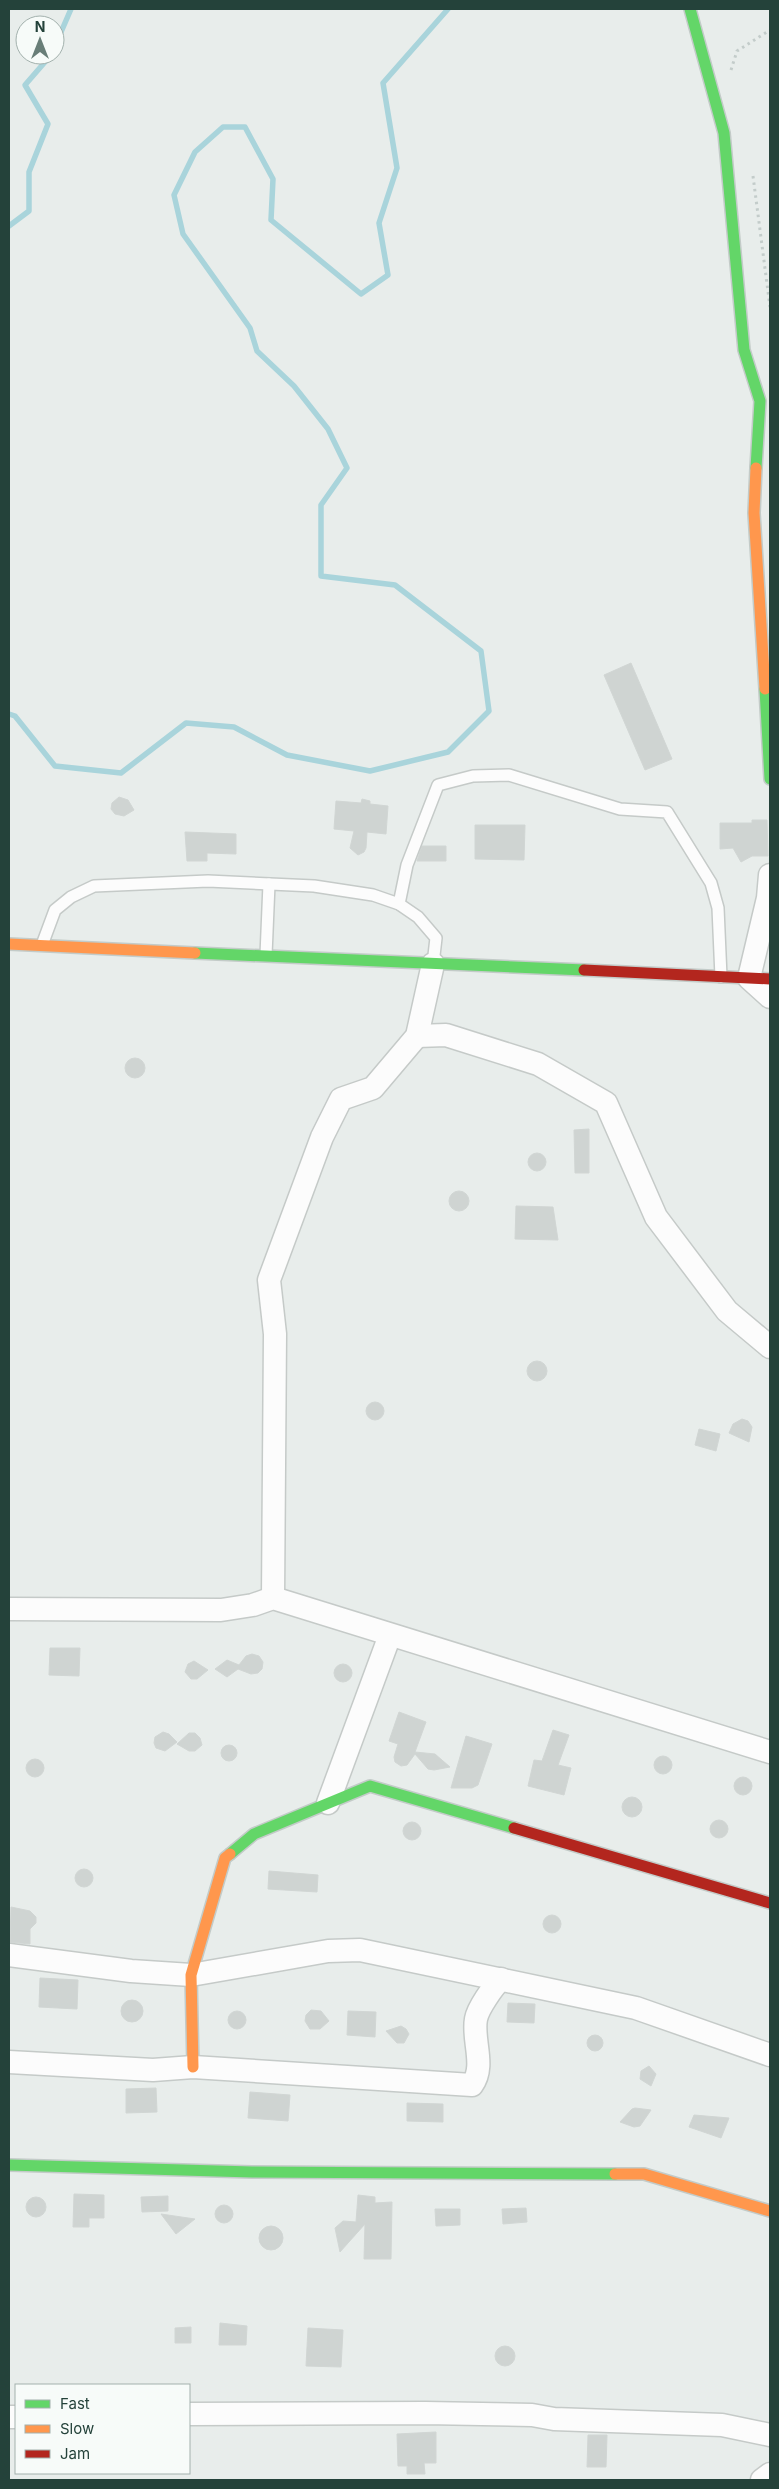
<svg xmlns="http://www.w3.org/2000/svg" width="779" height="2489" font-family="Inter,sans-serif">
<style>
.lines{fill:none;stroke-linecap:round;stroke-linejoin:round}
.stream{stroke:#a9d4db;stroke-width:5.5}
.building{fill:#cfd4d2;stroke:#d1d6d4}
.lane-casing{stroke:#c5cac8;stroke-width:14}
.street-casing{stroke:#c5cac8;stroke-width:25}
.fast-casing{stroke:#c3cbc8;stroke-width:14}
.slow-casing{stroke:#c3cbc8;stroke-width:14}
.jam-casing{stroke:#c3cbc8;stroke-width:14}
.path{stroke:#c3ccca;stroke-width:3;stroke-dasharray:2.5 4;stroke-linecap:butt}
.lane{stroke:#fcfcfc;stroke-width:11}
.street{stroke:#fcfcfc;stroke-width:22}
.fast{stroke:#63d668;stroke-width:11}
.slow{stroke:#ff974d;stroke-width:11}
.jam{stroke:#b3261e;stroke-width:11}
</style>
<rect width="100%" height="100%" fill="#e8edeb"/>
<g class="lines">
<g class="stream">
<path d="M55,46L71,9"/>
<path d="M9,226L29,211V172L48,124L25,85L51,55"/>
<path d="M9,714L15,716L55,766L121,773L186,723L234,727L287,755L370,771L448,752L489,711L481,651L395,585L321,576V505L347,468L328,429L294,386L257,351L250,328L183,234L174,195L195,152L223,127H245L273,179L271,220L361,294L388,275L379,223L397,168L383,83L448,9"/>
</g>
</g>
<g class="building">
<path d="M631,663L672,759L645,770L604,675Z"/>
<path d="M119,797L128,800L134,810L124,816L115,814L111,809L112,803Z"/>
<path d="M362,799L370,801V804L388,806L386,834L367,832L366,848L364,852L358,855L350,848L354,831L334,829L336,801L361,803Z"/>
<path d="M752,820H767L768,856H752L741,862L733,848L720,849V823H752Z"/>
<path d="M475,825H525L524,860L475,859Z"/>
<path d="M185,832L236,834V854L207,853V861H187Z"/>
<path d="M422,846H446V861H417Z"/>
<circle cx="135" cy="1068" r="10"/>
<path d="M589,1129V1173H575L574,1130Z"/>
<circle cx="537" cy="1162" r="9"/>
<circle cx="459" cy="1201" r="10"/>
<path d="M516,1206L553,1207L558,1240L515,1239Z"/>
<circle cx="537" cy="1371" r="10"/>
<circle cx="375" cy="1411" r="9"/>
<path d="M742,1419L748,1421L752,1427L749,1442L729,1433L733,1424Z"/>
<path d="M699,1429L720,1434L716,1451L695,1445Z"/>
<path d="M50,1648H80L79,1676L49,1675Z"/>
<path d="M252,1654L259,1656L263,1662L262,1669L258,1673L251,1674L238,1669L227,1677L215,1669L227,1660L239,1665L246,1656Z"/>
<path d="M194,1661L208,1670L197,1679H191L185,1672L188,1664Z"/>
<circle cx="343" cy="1673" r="9"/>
<path d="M399,1712L426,1722L415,1752L435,1754L450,1767L434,1770L428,1769L415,1754L407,1765L401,1766L395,1762L394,1757L398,1744L389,1741Z"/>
<path d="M553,1730L569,1735L558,1765L571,1768L564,1795L528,1786L534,1760L542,1761Z"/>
<path d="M163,1732L169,1734L177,1742L165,1751L156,1748L154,1743L155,1737Z"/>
<path d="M189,1733H195L200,1738L202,1745L195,1751H189L177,1744Z"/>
<path d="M466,1736L492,1744L478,1785L472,1788H451Z"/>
<circle cx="229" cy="1753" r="8"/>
<circle cx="663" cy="1765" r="9"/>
<circle cx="35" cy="1768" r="9"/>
<circle cx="743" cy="1786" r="9"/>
<circle cx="632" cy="1807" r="10"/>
<circle cx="719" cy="1829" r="9"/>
<circle cx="412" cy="1831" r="9"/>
<circle cx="84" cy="1878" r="9"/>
<path d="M269,1871L318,1875L317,1892L268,1889Z"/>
<path d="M11,1907L30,1911L36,1917V1923L30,1929V1944L10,1942Z"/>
<circle cx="552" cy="1924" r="9"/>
<path d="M40,1978L78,1980L77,2009L39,2007Z"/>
<circle cx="132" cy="2011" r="11"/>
<path d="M508,2003L535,2004L534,2023L507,2022Z"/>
<path d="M311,2010L321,2011L329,2021L320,2029H310L305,2021L306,2015Z"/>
<circle cx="237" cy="2020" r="9"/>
<path d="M348,2011L376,2012L375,2037L347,2035Z"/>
<path d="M401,2026L406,2029L409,2034L404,2043H397L386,2031Z"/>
<circle cx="595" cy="2043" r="8"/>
<path d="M649,2066L656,2074L651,2086L640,2079L641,2071Z"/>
<path d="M156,2088L157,2112L126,2113V2089Z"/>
<path d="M250,2092L290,2095L288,2121L248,2118Z"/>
<path d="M407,2103L443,2104V2122L407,2121Z"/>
<path d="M632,2109L635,2108L651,2110L640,2126L634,2127L620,2122Z"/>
<path d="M694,2115L729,2118L721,2138L689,2127Z"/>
<path d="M74,2194L104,2195V2218H89V2227H73Z"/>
<path d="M358,2195L375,2197V2203L392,2202L391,2259H364L365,2224L340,2252L335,2228L343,2221L356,2222Z"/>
<path d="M168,2196V2211L142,2212L141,2197Z"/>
<circle cx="36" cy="2207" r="10"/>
<circle cx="224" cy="2214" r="9"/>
<path d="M526,2208L527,2222L503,2224L502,2209Z"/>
<path d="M435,2209H460V2225L436,2226Z"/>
<path d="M161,2214L195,2219L176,2234Z"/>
<circle cx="271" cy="2238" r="12"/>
<path d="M220,2323L247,2326L246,2345H219Z"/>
<path d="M191,2327V2343H175V2328Z"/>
<path d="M308,2328L343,2330L341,2367L306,2366Z"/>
<circle cx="505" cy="2356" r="10"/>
<path d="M436,2432V2463H424L425,2474H407V2466H398L397,2434Z"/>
<path d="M588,2435H607L606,2467H587Z"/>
</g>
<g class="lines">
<defs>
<g id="lane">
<path d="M399,904L407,865L438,785L473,776L509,775L620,809L667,812L711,883L718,908L721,977"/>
<path d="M42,945L55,910L71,897L94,886L208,881L314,886L373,895L399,904L418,917L436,938L433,964"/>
<path d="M266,955L269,884"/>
</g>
<g id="street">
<path d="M770,875L768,898L749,978L770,997"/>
<path d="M417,1036L446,1035L538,1064L606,1103L656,1217L727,1311L770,1347"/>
<path d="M273,1598L275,1334L269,1280L322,1137L341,1099L373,1088L417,1036L433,964"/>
<path d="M9,1609L221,1610L253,1605L273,1598L770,1752"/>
<path d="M328,1803L390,1635"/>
<path d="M9,1955L131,1971L191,1975L328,1951L360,1950L636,2008L770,2055"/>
<path d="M9,2062L153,2070L193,2067L472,2085C486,2066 472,2040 476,2019C478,2008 493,1987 501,1979"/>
<path d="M189,2414L425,2413L532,2415L554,2419L722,2425L770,2435"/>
<path d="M9,2417H16"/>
<path d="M762,2480L770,2474"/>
</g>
<g id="fast">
<path d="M690,9L724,133L744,350L760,401L756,468"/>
<path d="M765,689L770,779"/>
<path d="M195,953L584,970"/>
<path d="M230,1854L254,1834L370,1786L514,1828"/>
<path d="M9,2165L252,2172L615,2174"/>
</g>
<g id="slow">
<path d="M756,468L754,513L765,689"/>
<path d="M9,944L195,953"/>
<path d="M193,2067L191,1975L225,1858L230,1854"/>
<path d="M615,2174H644L770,2211"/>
</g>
<g id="jam">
<path d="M584,970L770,979"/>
<path d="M514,1828L770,1903"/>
</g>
</defs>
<use href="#lane" class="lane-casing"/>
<use href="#street" class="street-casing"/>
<use href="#fast" class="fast-casing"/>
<use href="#slow" class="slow-casing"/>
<use href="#jam" class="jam-casing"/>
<g class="path">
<path d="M731,70L737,51L770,30"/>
<path d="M753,176L770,307"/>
</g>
<use href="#lane" class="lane"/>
<use href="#street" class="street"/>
<use href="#fast" class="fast"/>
<use href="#slow" class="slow"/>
<use href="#jam" class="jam"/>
</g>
<rect width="779" height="2489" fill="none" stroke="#24423a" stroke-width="20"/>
<rect x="15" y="2384" width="175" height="90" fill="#f7fbf9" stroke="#a3b1ad"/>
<rect x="25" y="2400" width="25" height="8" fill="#63d668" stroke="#a3b1ad"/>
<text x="60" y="2409" font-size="15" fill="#24423a">Fast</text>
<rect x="25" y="2425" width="25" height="8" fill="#ff974d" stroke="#a3b1ad"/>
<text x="60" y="2434" font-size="15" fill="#24423a">Slow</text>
<rect x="25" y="2450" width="25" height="8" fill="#b3261e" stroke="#a3b1ad"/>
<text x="60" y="2459" font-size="15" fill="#24423a">Jam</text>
<g transform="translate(40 40)"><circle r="24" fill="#f7fbf9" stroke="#a3b1ad"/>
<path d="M0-4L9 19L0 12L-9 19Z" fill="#697e78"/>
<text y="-8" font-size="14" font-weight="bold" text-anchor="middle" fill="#24423a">N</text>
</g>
</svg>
